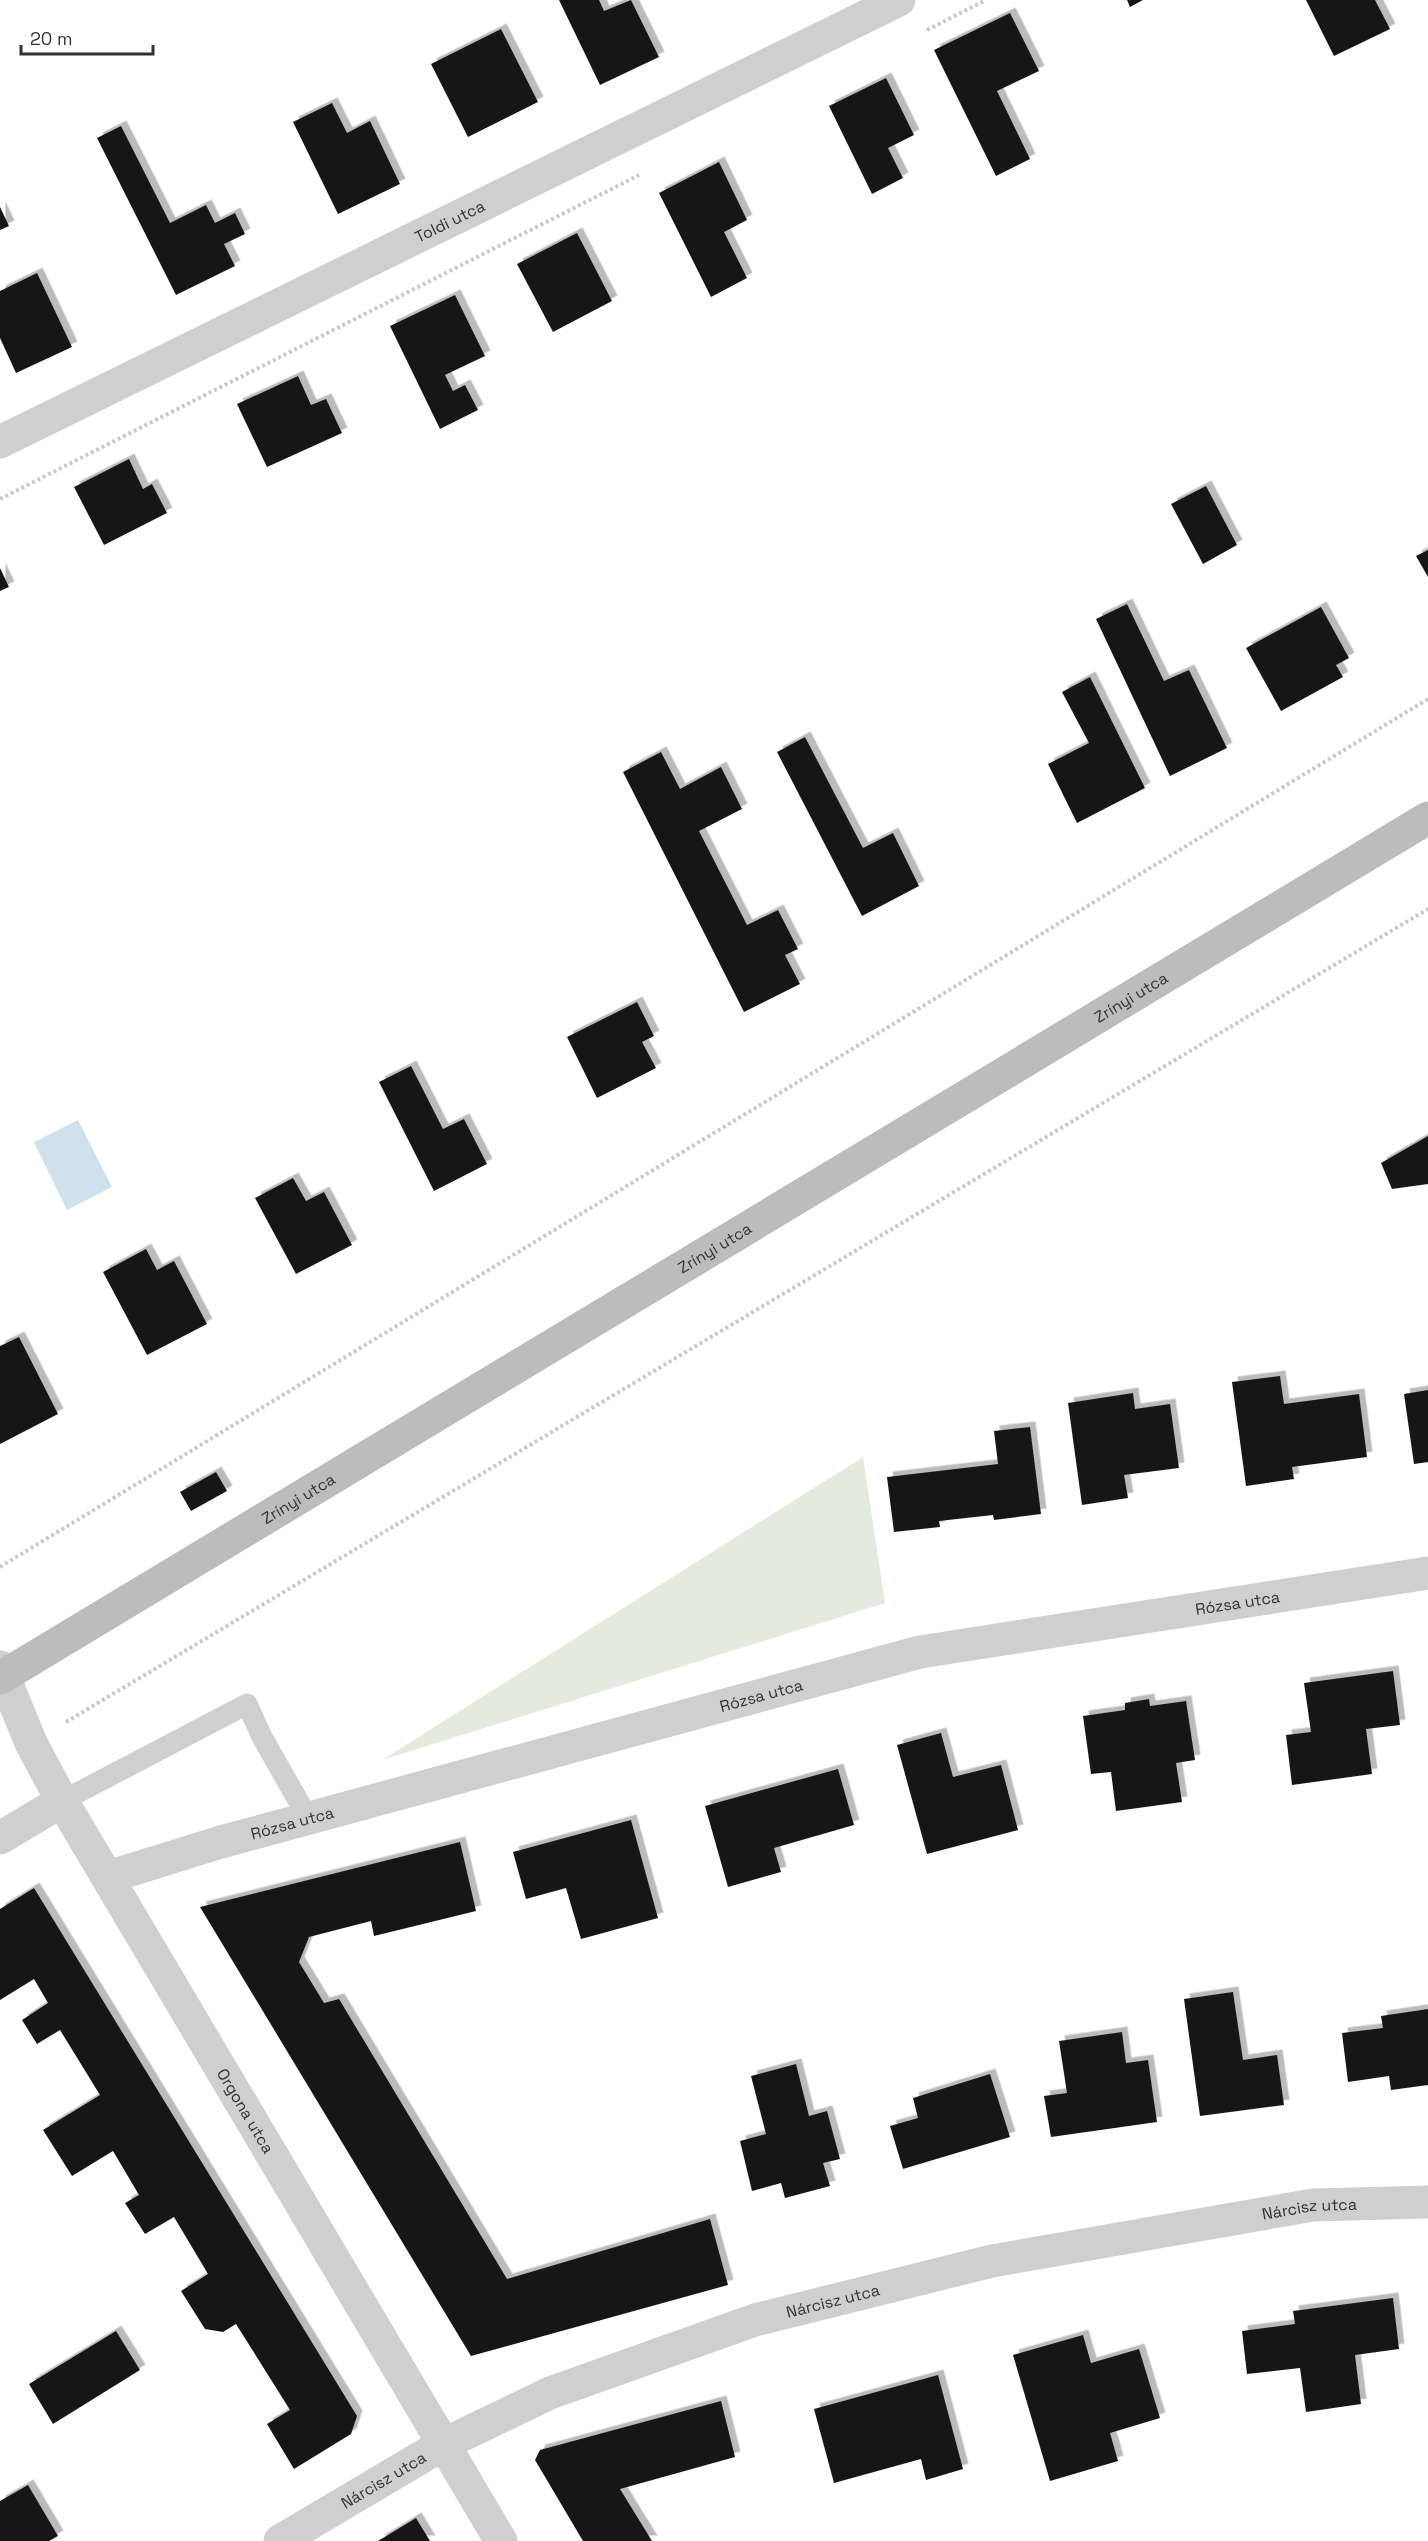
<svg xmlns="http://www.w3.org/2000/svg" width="1428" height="2541" font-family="'Space Grotesk',sans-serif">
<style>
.green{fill:#e5eade}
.water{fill:#cfe1ec}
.building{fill:#191919;filter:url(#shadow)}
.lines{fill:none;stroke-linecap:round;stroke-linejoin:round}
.path{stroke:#c9c9c9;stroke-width:4;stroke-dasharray:3 3;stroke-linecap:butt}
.service{stroke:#cfcfcf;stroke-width:21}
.minor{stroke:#cfcfcf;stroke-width:33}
.secondary{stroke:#bcbcbc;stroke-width:33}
.labels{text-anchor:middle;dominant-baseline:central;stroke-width:6;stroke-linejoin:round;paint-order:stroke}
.street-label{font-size:16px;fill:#323232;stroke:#fff}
</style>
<defs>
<filter id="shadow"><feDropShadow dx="5.5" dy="-5.5" stdDeviation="0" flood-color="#0004"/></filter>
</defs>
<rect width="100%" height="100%" fill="#fff"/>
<path class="green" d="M863,1457L885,1603L382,1760Z"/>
<path class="water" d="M78,1120L112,1187L67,1210L34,1142Z"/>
<g class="building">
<path d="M559,0H599L604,11L631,0L659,57L600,85Z"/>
<path d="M1127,0H1143L1130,7Z"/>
<path d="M1306,0H1375L1390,29L1334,56Z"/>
<path d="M1010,13L1039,71L997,91L1030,159L996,176L934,50Z"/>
<path d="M501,29L538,102L468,137L431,64Z"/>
<path d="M886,78L914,135L888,148L903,178L872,194L829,106Z"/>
<path d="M332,103L347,133L370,121L400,184L338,214L293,122Z"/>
<path d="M121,126L170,223L206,205L215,223L235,213L245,234L224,244L235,266L176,295L97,138Z"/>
<path d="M719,162L747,220L724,232L747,278L711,297L659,193Z"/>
<path d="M0,207L9,226L0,230Z"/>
<path d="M577,233L612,301L553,332L517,264Z"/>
<path d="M37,273L72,347L16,373L0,338V291Z"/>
<path d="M455,295L485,356L445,375L453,391L465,385L478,410L440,429L390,326Z"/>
<path d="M298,376L311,405L326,399L342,433L267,467L237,404Z"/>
<path d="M129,459L143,489L152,484L167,513L104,545L74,487Z"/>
<path d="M1206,486L1237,545L1203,564L1171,504Z"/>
<path d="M1428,550V577L1416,556Z"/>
<path d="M0,568L9,587L0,591Z"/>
<path d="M1127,604L1164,681L1189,670L1227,748L1170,776L1096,619Z"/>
<path d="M1321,607L1349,658L1336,665L1343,677L1281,711L1246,648Z"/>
<path d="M1090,677L1145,788L1077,823L1048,764L1089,743L1062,692Z"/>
<path d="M805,737L863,848L893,833L919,886L862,916L777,752Z"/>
<path d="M661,752L680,789L721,767L742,809L699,831L747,925L778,910L798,949L785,955L800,984L744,1012L623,772Z"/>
<path d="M637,1002L654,1036L642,1042L656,1068L597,1098L567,1037Z"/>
<path d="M411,1066L443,1129L464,1119L487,1164L434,1191L379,1082Z"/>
<path d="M1428,1136V1184L1392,1189L1381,1163Z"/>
<path d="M293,1178L306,1201L324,1192L352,1245L296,1274L255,1198Z"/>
<path d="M146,1249L157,1270L174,1261L207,1324L147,1355L103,1272Z"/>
<path d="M19,1337L58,1414L0,1444V1346Z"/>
<path d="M1280,1376L1284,1404L1359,1394L1367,1457L1292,1467L1294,1479L1246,1486L1232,1382Z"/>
<path d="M1428,1390V1462L1414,1464L1404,1394Z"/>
<path d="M1133,1393L1135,1409L1170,1404L1179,1468L1124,1475L1128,1498L1082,1505L1068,1403Z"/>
<path d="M1030,1427L1041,1514L994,1520L993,1515L939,1521L940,1527L894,1532L887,1477L998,1464L994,1431Z"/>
<path d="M216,1472L227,1491L191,1511L180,1492Z"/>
<path d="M1393,1671L1400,1725L1366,1729L1372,1774L1292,1785L1286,1735L1311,1732L1304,1683Z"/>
<path d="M1149,1699L1150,1706L1186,1701L1195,1760L1176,1763L1182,1802L1116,1811L1111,1772L1091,1774L1083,1716L1125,1710V1703Z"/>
<path d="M941,1733L953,1777L1001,1765L1018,1830L927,1854L897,1745Z"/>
<path d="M838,1769L854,1825L774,1848L781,1872L728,1887L705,1806Z"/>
<path d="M631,1820L658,1918L581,1939L566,1888L526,1899L513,1852Z"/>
<path d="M460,1842L476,1911L374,1936L371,1921L309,1937L299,1962L324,2003L339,1999L507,2279L710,2219L728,2285L471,2356L200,1907Z"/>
<path d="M34,1888L357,2416L351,2434L294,2469L267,2424L290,2410L236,2324L223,2332L205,2329L181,2291L208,2274L174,2217L145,2234L125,2203L139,2195L113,2151L72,2176L43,2130L100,2095L60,2030L37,2044L22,2020L48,2003L34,1979L0,2000V1909Z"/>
<path d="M1233,1992L1243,2060L1277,2055L1284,2105L1200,2116L1184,1999Z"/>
<path d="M1428,2009V2085L1391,2090L1389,2076L1348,2082L1342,2033L1383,2028L1381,2016Z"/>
<path d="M1122,2032L1126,2063L1148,2060L1157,2122L1051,2137L1044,2096L1067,2093L1059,2041Z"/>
<path d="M796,2064L809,2116L827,2111L840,2159L823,2163L830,2186L785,2198L781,2183L752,2191L740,2141L766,2134L751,2076Z"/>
<path d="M990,2074L1010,2137L903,2169L890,2126L918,2118L913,2098Z"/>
<path d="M1393,2298L1399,2349L1355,2355L1361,2404L1306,2412L1300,2368L1247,2374L1242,2331L1295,2324L1293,2311Z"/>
<path d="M116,2331L140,2370L53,2424L29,2384Z"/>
<path d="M1083,2335L1091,2363L1139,2349L1160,2418L1110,2433L1118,2461L1050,2481L1013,2355Z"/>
<path d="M938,2375L963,2469L926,2480L921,2459L834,2483L814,2409Z"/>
<path d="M721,2401L735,2457L620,2489L652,2541H583L535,2460L540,2450Z"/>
<path d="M28,2485L58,2536L49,2541H0V2501Z"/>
<path d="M416,2518L430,2541H378Z"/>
</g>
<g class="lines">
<g class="path">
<path d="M927,30L986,0"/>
<path d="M0,499L639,175"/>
<path d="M0,1567L1428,699"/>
<path d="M66,1722L1428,909"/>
</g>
<path class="service" d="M62,1801L247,1704L262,1737L308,1818"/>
<g class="minor">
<path id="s1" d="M0,442L899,0"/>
<path id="s2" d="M0,1667L31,1743L62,1801L501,2541"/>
<path d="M0,1838L62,1801"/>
<path id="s3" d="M108,1877L221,1842L920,1652L1428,1573"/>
<path id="s4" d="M280,2541L442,2445L550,2393L755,2320L992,2261L1313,2205L1428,2202"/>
</g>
<path class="secondary" id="s5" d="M0,1678L1428,818"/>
</g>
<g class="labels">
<g class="street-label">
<text stroke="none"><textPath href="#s1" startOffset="501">Toldi utca</textPath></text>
<text stroke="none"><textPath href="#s5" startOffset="1320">Zrínyi utca</textPath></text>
<text stroke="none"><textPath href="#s5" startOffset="834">Zrínyi utca</textPath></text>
<text stroke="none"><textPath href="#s5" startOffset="348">Zrínyi utca</textPath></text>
<text stroke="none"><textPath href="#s3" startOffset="1164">Rózsa utca</textPath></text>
<text stroke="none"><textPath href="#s3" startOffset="678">Rózsa utca</textPath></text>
<text stroke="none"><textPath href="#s3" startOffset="192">Rózsa utca</textPath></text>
<text stroke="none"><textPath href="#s2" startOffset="508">Orgona utca</textPath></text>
<text stroke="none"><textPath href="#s4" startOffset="1092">Nárcisz utca</textPath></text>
<text stroke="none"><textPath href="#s4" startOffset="606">Nárcisz utca</textPath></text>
<text stroke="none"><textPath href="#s4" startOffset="120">Nárcisz utca</textPath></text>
</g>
</g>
<path d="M21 45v9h132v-9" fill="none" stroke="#323232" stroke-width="3"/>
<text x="30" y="45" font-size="18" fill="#323232" stroke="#ffffff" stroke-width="4.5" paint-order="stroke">20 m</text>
</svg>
